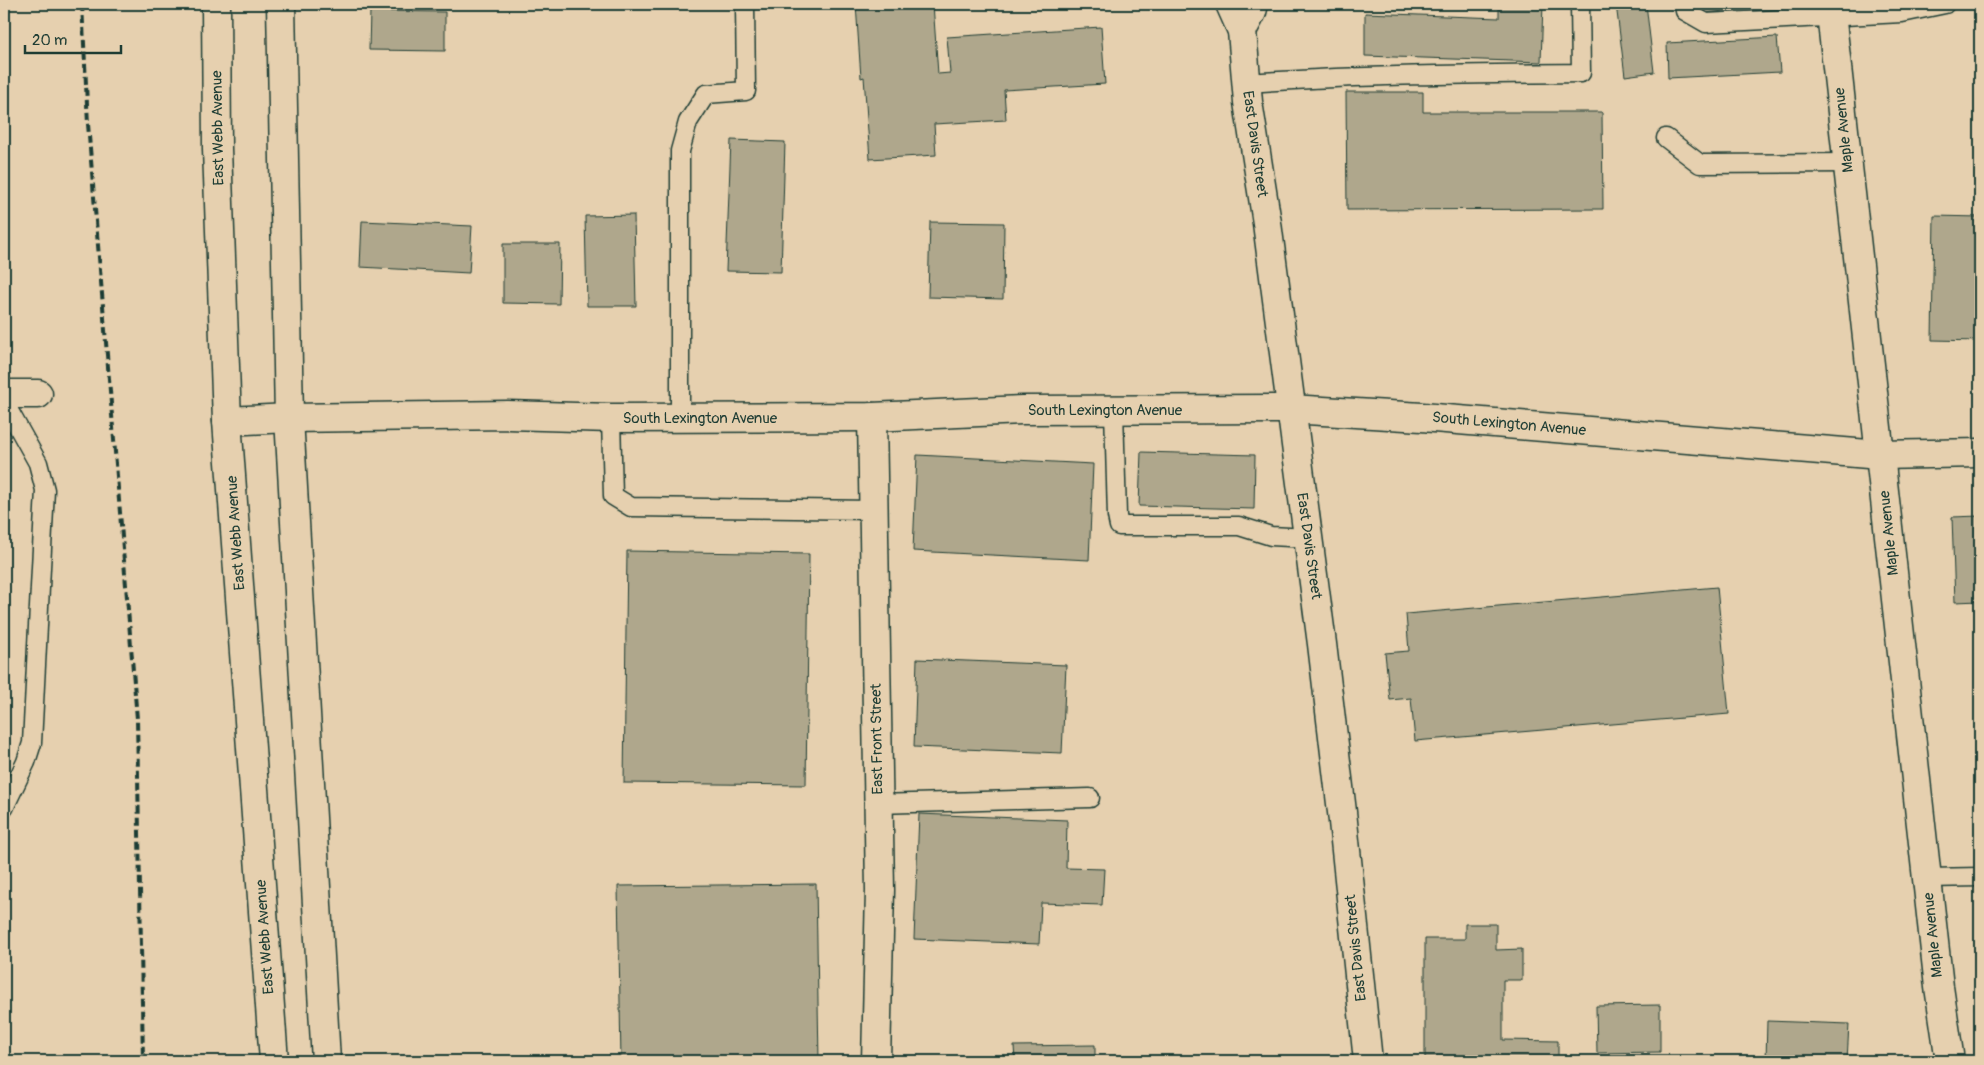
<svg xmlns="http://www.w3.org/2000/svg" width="1984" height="1065" font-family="Pangolin,sans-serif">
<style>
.building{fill:#afa78c;stroke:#1f3d34}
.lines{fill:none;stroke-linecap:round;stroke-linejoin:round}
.lane-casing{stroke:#1f3d34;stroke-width:21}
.street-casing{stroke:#1f3d34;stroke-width:31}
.secondary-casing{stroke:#1f3d34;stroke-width:31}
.highway-casing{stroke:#1f3d34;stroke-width:31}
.lane{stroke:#e6d0af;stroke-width:18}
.street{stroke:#e6d0af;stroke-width:28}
.secondary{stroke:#e6d0af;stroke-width:28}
.highway{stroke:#e6d0af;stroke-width:28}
.rail{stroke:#1f3d34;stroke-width:4;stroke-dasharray:8 4;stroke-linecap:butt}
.labels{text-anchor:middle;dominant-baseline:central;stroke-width:4;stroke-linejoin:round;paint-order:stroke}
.street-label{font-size:15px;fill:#1f3d34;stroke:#e6d0af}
</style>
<rect width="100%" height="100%" fill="#e6d0af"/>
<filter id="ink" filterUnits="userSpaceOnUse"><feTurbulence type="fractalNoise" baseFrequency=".02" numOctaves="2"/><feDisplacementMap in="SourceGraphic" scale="10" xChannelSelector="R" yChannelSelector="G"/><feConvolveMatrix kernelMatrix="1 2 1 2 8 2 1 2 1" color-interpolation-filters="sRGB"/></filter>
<g filter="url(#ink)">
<g class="building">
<path d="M856,4H933L938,74L950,73L947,37L1101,27L1105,84L1004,90L1006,120L934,124L936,155L870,159L864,77L861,78Z"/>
<path d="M1499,4H1543L1541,62L1365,56V13L1499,18Z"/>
<path d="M1616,4H1646L1654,72L1625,76Z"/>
<path d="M1704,4H1773V6L1705,13Z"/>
<path d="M370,11L445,12V51L369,50Z"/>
<path d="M1777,37L1780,72L1668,78L1667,43Z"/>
<path d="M1346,92H1423V112H1602L1603,209L1347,210Z"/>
<path d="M731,140L785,142L781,272L726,271Z"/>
<path d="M634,215L636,306H587L585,216Z"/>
<path d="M1934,216L1980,217V341L1932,340Z"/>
<path d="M362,221L472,226L469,273L360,267Z"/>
<path d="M930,222L1004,223L1003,299L928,297Z"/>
<path d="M503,244H560L559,304L503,303Z"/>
<path d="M1141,452L1255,455L1254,509L1139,506Z"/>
<path d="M917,455L1093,464L1089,560L913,551Z"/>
<path d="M1980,516V601L1955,602L1952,517Z"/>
<path d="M627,551L809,554L806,785L624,783Z"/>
<path d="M1717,587L1729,714L1415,741L1411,698L1390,700L1385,653L1409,651L1406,614Z"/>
<path d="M917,659L1066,665L1062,753L914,747Z"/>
<path d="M919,814L1067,820L1066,868L1104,869L1102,905L1041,903L1039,944L914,939Z"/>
<path d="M816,884L819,1061H621L618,886Z"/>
<path d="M1465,924H1496V950L1522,949V980H1503V1040L1558,1041V1061H1425V939H1465Z"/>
<path d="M1660,1005V1052L1597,1053L1596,1006Z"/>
<path d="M1767,1021L1849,1024L1847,1061H1766Z"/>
<path d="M1095,1045V1057L1136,1059V1061H1015L1014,1046Z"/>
</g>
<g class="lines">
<defs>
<g id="lane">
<path d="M1684,4L1685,11L1706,23L1902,13L1945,4"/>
<path d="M1247,83C1358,75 1469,74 1581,73L1580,4"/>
<path d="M1666,138L1700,164L1847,163"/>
<path d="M4,402L38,463L45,490L32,743L26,762L4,808"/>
<path d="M1114,410L1117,516L1119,526H1239L1271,536L1308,538"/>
<path d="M611,418L613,496L631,507L874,510"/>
<path d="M680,418V151L688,122L706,94L746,91L745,4"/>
<path d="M878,804L1090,798"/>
<path d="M1927,878L1980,877"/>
</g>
<g id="street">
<path d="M1242,31L1252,12L1254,4"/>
<path d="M4,394H38"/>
</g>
<g id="secondary">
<path d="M1230,4L1242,31L1248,102L1267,223L1322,644L1342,812L1368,1061"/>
<path d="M1830,4L1939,987L1950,1061"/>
<path d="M872,417L880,890L876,1061"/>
<path d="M227,421L289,418L508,415L611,418L872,417L1022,410L1290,409L1422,417L1880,455L1980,453"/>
</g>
<g id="highway">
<path d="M216,4L217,149L227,421L274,1061"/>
<path d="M281,4L289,418L326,1061"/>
</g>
</defs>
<use href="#lane" class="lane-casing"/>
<use href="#street" class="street-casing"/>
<use href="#secondary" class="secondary-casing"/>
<use href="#highway" class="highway-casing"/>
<use href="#lane" class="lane"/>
<use href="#street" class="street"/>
<use href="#secondary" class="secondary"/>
<use href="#highway" class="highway"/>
<path class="rail" d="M82,4L88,124L137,719L143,1061"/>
</g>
</g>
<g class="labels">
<g class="street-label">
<text transform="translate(218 128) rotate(-91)">East Webb Avenue</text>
<text transform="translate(1844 130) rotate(-96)">Maple Avenue</text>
<text transform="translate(1255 144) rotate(82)">East Davis Street</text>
<text x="1105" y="410">South Lexington Avenue</text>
<text x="700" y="418">South Lexington Avenue</text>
<text transform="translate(1509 424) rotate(5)">South Lexington Avenue</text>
<text transform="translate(236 533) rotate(-94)">East Webb Avenue</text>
<text transform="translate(1889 533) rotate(-96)">Maple Avenue</text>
<text transform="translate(1309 546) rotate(82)">East Davis Street</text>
<text transform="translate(877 739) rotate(-91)">East Front Street</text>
<text transform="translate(1933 935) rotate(-96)">Maple Avenue</text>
<text transform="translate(265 937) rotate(-94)">East Webb Avenue</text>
<text transform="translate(1356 948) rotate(-96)">East Davis Street</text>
</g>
</g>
<rect width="1984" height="1065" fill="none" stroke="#e6d0af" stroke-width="20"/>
<rect x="10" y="10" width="1964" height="1045" fill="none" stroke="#1f3d34" stroke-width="2" filter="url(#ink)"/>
<path d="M25 45v8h96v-8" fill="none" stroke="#1f3d34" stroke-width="2.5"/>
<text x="32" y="45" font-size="15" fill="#1f3d34" stroke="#e6d0af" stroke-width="4" paint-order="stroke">20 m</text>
</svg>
